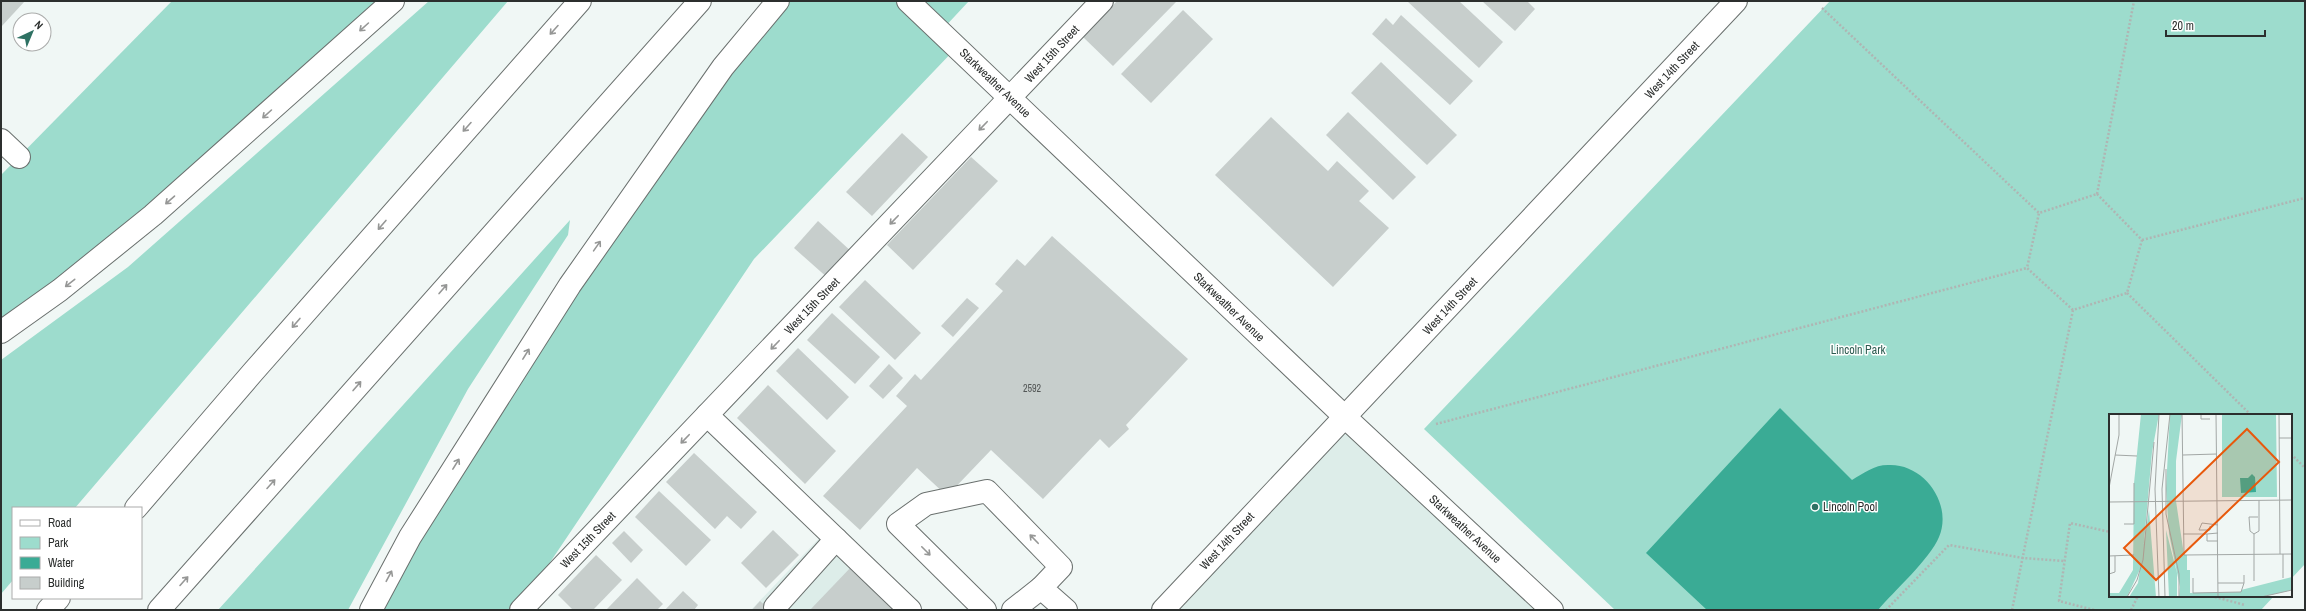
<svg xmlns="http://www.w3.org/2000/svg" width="2306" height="611" font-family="'Archivo Narrow',sans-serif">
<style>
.built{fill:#ddede9}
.green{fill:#9ddccd}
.water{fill:#3aab95}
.building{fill:#c7cecc}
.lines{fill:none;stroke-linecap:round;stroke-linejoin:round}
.minor-casing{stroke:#6a706e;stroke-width:24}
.highway-casing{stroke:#6a706e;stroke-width:24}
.path{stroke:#afb5b3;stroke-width:2.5;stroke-dasharray:2 2;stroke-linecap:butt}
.minor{stroke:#fff;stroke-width:22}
.highway{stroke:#fff;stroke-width:22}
.oneway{stroke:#969796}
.poi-dot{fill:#2e7163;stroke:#fff;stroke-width:1.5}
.labels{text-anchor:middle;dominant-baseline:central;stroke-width:3;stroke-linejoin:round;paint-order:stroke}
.number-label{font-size:10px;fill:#535756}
.street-label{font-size:12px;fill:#2c2f2e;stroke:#fff}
.park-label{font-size:12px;fill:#2c5b50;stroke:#fff}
.poi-label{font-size:12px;fill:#2c2f2e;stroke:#fff;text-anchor:start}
.inset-road{fill:none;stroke:#a2a7a5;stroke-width:1}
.view{fill:#e8590c;fill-opacity:0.15;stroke:#e8590c;stroke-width:2}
.inset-edge{fill:none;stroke:#2c2f2e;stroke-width:2}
</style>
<rect width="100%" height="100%" fill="#f0f7f5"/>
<g class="built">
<path d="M1345,417L1552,610H1164Z"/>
<path d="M827,530L910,610H751Z"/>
</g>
<g class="green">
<path d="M172,1H393L1,332V175Z"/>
<path d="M429,1H508L75,508H13V580L1,594V360L128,267Z"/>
<path d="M778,1H969L941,31L957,47L754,259L518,610H371L410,537Z"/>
<path d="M1830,1H2305V564L2291,579V415H2110V596H2274L2261,610H1615L1424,429Z"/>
<path d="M570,220L568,235L468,389L348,610H218Z"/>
</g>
<path class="water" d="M1780,408L1852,480C1864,473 1874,465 1888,465C1924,463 1953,504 1939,537C1930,559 1894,591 1878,610H1707L1646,553Z"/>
<g class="building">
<path d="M1,1H25L1,27Z"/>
<path d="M1117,1L1176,2L1113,66L1083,37Z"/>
<path d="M1407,1H1459L1503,42L1479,68Z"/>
<path d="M1482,1H1527L1535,9L1515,31Z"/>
<path d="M1183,10L1213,39L1151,103L1121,74Z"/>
<path d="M1401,15L1473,81L1450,105L1372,34L1386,18L1393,25Z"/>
<path d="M1381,62L1457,135L1427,165L1351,93Z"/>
<path d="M1348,112L1416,177L1393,200L1326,135Z"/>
<path d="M1271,117L1328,171L1337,161L1369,191L1359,201L1389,228L1333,287L1215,175Z"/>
<path d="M902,133L928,157L872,216L846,192Z"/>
<path d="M971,157L998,181L913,270L887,245Z"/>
<path d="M818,221L853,253L829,279L794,248Z"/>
<path d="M1052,236L1188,359L1126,425L1129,429L1109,448L1100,439L1043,499L991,450L947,496L917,468L860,530L823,496L907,406L896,396L915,374L921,380L1003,291L995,284L1017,259L1025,266Z"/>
<path d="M865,280L921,333L895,360L839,307Z"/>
<path d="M967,298L979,308L953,337L941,326Z"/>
<path d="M832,313L880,357L855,384L807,340Z"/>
<path d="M798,348L849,397L827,420L776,371Z"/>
<path d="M889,364L903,378L883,399L869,386Z"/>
<path d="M768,385L836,451L805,484L737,418Z"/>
<path d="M694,453L757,512L741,529L727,516L715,529L666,482Z"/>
<path d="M659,491L711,540L686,566L635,517Z"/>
<path d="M773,530L799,555L766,588L741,563Z"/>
<path d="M624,531L643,550L631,563L612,543Z"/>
<path d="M596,555L622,580L593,610H573L558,595Z"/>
<path d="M853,565L900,610H810Z"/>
<path d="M637,578L663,604L657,610H606Z"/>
<path d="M683,591L698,605L694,610H665Z"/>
<path d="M760,601L770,610H752Z"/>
</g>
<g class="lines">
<defs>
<g id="minor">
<path d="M908,1L1345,417L1552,610"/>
<path d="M1,140L19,157"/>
<path d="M707,415L910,610"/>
<path d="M775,607L836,539"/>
<path d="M521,610L1102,1"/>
<path d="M985,610L898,524L926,504L987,491L1061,567L1041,588L1066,610"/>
<path d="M1013,610L1041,588"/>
<path d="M1163,610L1736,1"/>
</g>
<g id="highway">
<path d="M1,332L60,290L153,215L393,1"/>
<path d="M136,508L253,372L580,1"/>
<path d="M48,610L59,598"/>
<path d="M159,610L700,1"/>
<path d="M371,610L410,537L570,285L723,67L778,1"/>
</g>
</defs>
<use href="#minor" class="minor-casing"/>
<use href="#highway" class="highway-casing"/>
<g class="path">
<path d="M1822,8L2039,213"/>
<path d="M2097,194L2142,240L2127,293L2073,310L2027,268L2039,213Z"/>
<path d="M2097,194L2134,1"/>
<path d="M2142,240L2305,198"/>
<path d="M2127,293L2251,415"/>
<path d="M1436,424L2027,268"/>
<path d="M2291,454L2305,468"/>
<path d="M2211,596L2245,605"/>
<path d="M1886,610L1949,545L2023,558L2064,561"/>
<path d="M2012,610L2073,310"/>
<path d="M2094,610L2059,601L2070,523L2110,532"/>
<path d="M2131,610L2138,596"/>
</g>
<use href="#minor" class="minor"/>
<use href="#highway" class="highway"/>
</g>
<defs><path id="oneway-shaft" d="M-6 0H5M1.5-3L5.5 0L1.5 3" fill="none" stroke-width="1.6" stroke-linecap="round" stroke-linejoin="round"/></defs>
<g class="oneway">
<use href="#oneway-shaft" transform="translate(364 27) rotate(138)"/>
<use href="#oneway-shaft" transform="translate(554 30) rotate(132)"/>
<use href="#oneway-shaft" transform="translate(267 114) rotate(138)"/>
<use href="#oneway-shaft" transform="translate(983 126) rotate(134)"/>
<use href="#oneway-shaft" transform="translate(467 127) rotate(132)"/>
<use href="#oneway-shaft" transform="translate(170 200) rotate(139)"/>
<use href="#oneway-shaft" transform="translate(894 220) rotate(134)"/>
<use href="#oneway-shaft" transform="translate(382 225) rotate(131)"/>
<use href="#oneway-shaft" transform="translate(597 246) rotate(-55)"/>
<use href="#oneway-shaft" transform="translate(70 283) rotate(142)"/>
<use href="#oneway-shaft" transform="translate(443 289) rotate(-49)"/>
<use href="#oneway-shaft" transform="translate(296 323) rotate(131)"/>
<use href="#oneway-shaft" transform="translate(775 345) rotate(134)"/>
<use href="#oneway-shaft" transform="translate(526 354) rotate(-58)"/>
<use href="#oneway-shaft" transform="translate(357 386) rotate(-49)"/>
<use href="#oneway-shaft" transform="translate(685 439) rotate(134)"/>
<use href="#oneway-shaft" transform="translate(456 464) rotate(-58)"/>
<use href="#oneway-shaft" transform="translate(271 484) rotate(-48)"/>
<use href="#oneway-shaft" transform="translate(1034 539) rotate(-134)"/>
<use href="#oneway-shaft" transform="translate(926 551) rotate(45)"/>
<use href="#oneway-shaft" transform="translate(389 576) rotate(-62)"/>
<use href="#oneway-shaft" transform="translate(184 581) rotate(-48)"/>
</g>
<circle class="poi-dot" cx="1815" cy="507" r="4"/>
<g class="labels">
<g class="number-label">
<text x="1032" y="388">2592</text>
</g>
<g class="street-label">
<text transform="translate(1052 54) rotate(-47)">West 15th Street</text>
<text transform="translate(1672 70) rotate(-47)">West 14th Street</text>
<text transform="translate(995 83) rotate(44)">Starkweather Avenue</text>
<text transform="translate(812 306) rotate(-46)">West 15th Street</text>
<text transform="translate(1450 306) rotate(-47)">West 14th Street</text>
<text transform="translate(1229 307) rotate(44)">Starkweather Avenue</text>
<text transform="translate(1465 529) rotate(43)">Starkweather Avenue</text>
<text transform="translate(588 540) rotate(-46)">West 15th Street</text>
<text transform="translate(1227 541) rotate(-47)">West 14th Street</text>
</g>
<g class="park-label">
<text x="1858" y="350">Lincoln Park</text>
</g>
<g class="poi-label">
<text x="1823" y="507">Lincoln Pool</text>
</g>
</g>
<g transform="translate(2109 414)">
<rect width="183" height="183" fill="#f0f7f5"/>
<path d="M32,0H50L43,38L33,151L18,183H0V179H10L24,156L25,69ZM61,0H73L67,47V87L75,141H78V156H81V179L132,178V176L183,163V176L152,183H70L71,173L60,120L57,75ZM113,0H167L168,83H113ZM40,96L47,183H20L29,169ZM57,116L68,159V183H60Z" fill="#9ddccd"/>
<path d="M143,60L146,63L147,78L132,79L131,64H139Z" fill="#3aab95"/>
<path class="inset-road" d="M50,0L46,75L50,183M73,0L75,141L183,140M92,0V5H101M107,0L109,183M170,0L171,140M170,24H183M6,41L28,42M74,41L108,40M57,55V100L70,160V183M0,74L10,21V0M0,88L183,86M15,110H25V69M101,112V116H90L93,109L109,111M109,119L98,120V127H109M74,120H98M145,120V167M145,120L150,117V86M145,120L141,117L140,103H149M174,140V164M0,142L25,141M0,160L6,158V142M84,164V179L132,178L135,169M109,169H135V161M18,183L28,166L34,146L45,28M56,183L53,75L61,0M152,183L183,176"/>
<path class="view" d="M138,15L170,48L47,166L15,134Z"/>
<rect width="183" height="183" class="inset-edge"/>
</g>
<rect width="2306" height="611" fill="none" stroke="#2c2f2e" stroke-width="4"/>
<rect x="12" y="507" width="130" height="92" fill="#ffffff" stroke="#abacab"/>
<rect x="20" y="520" width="20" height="6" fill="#ffffff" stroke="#abacab"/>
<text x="48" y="527" font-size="12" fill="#2c2f2e">Road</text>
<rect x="20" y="537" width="20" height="12" fill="#9ddccd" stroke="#abacab"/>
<text x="48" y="547" font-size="12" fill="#2c2f2e">Park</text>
<rect x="20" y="557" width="20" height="12" fill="#3aab95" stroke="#abacab"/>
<text x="48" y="567" font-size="12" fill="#2c2f2e">Water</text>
<rect x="20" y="577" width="20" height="12" fill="#c7cecc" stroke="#abacab"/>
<text x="48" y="587" font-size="12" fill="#2c2f2e">Building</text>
<g transform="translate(32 32) rotate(44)"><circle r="19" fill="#ffffff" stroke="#abacab"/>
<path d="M0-3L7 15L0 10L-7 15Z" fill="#2e7163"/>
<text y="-6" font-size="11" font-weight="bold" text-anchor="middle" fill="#2c2f2e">N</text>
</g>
<path d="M2166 30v6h99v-6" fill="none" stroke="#2c2f2e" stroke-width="2"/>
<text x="2172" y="30" font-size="12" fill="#2c2f2e" stroke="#ffffff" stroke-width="3" paint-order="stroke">20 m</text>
</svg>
